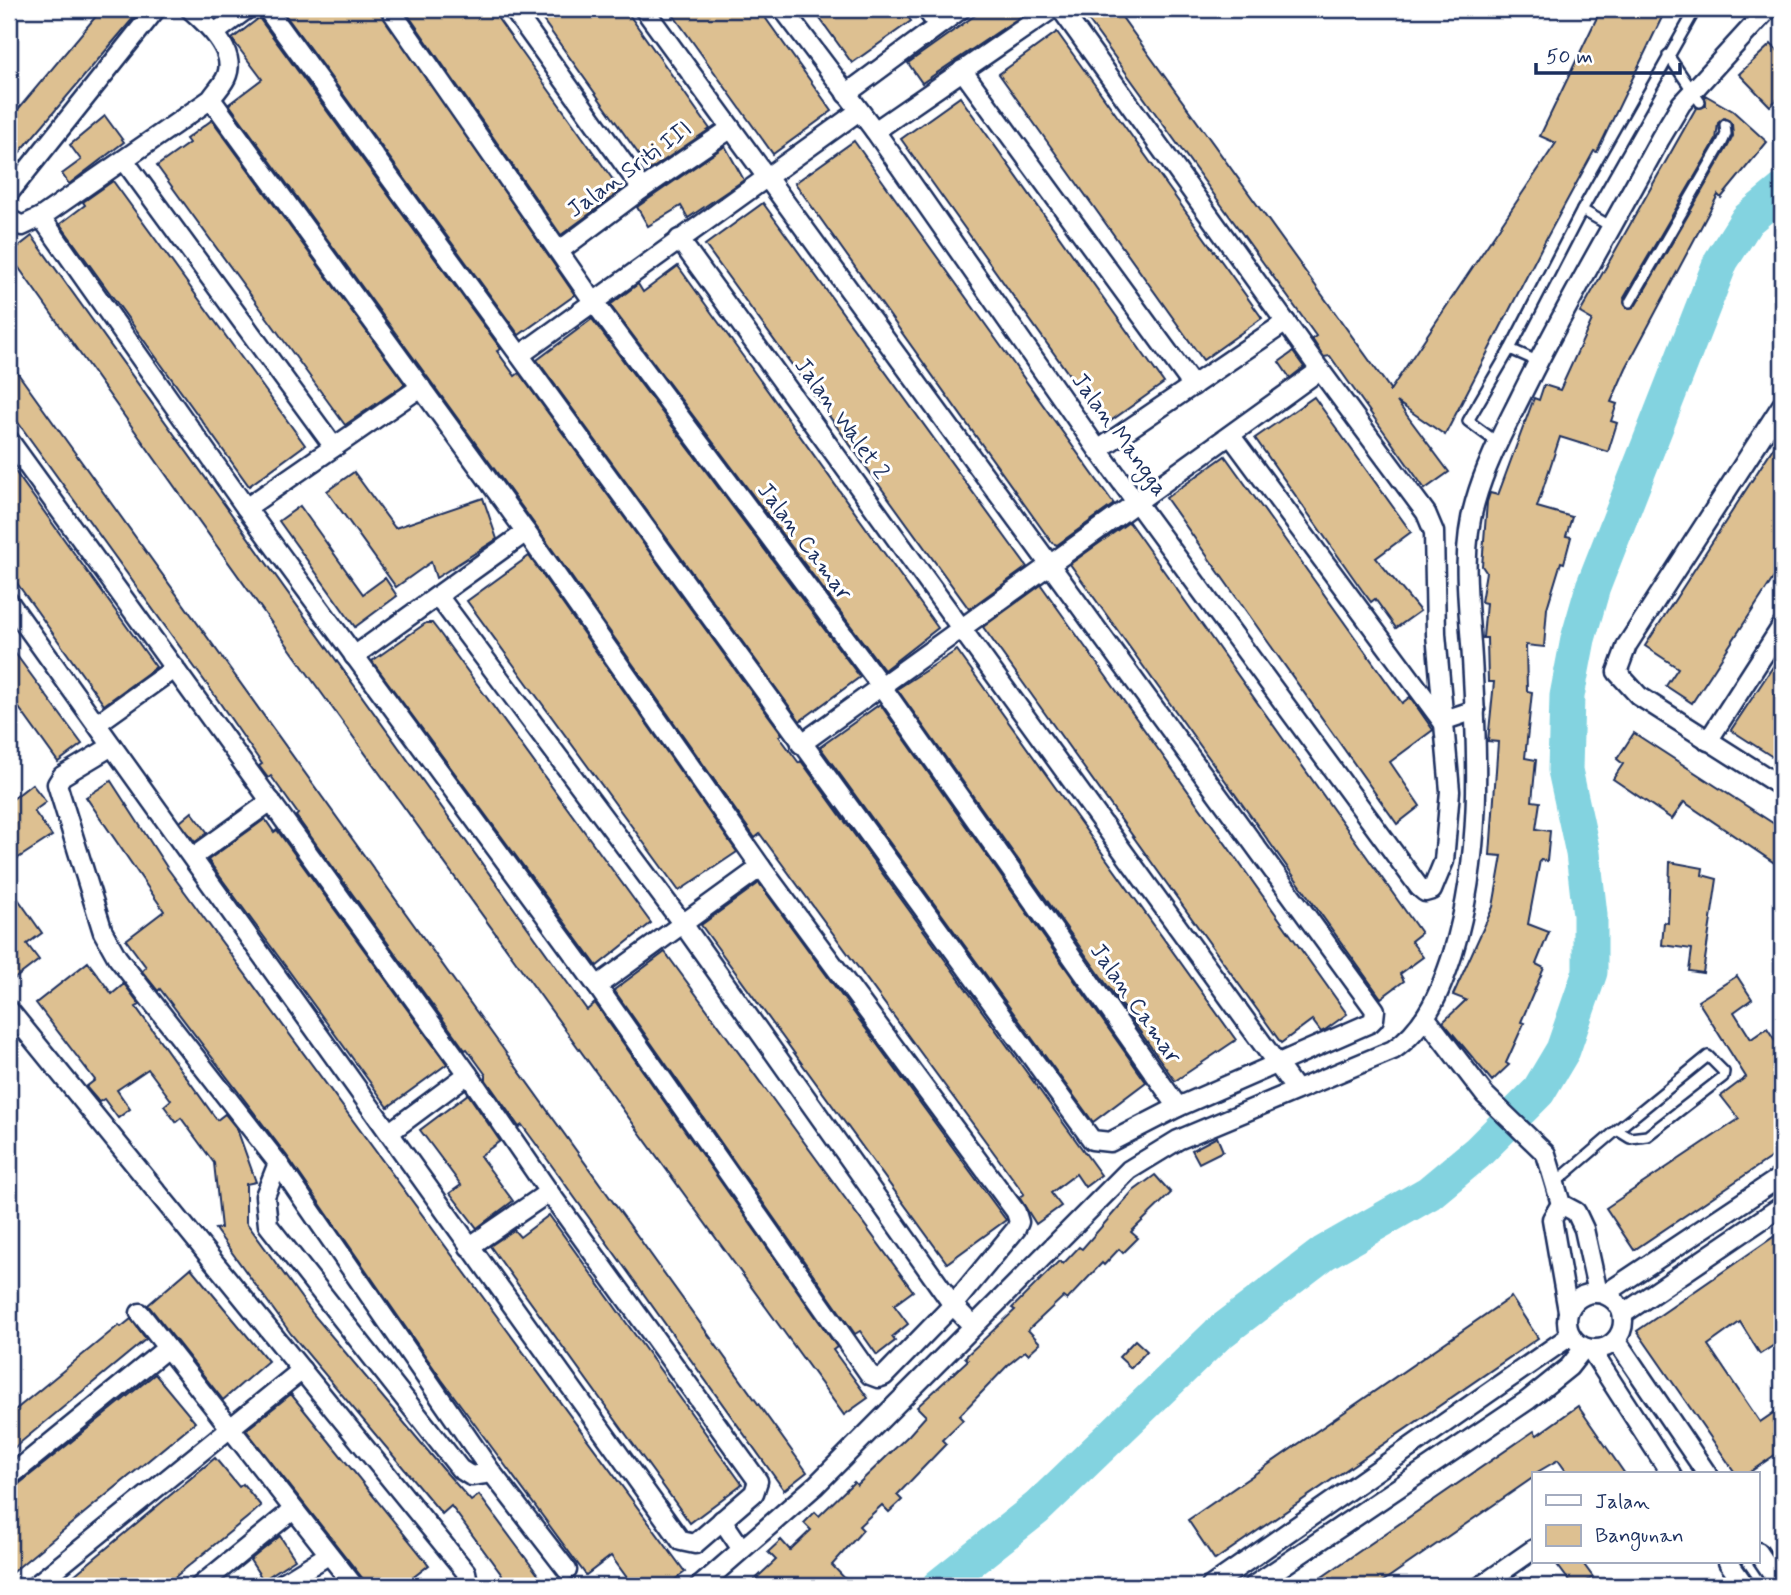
<svg xmlns="http://www.w3.org/2000/svg" width="1791" height="1595" font-family="Mynerve,sans-serif">
<style>
.lines{fill:none;stroke-linecap:round;stroke-linejoin:round}
.river{stroke:#83d3e0;stroke-width:35}
.building{fill:#ddc091;stroke:#1b2f5e;stroke-width:2;fill-rule:evenodd}
.service-casing{stroke:#1b2f5e;stroke-width:14}
.minor-casing{stroke:#1b2f5e;stroke-width:23}
.service{stroke:#fff;stroke-width:9}
.minor{stroke:#fff;stroke-width:18}
.labels{text-anchor:middle;dominant-baseline:central;stroke-width:6;stroke-linejoin:round;paint-order:stroke}
.street-label{font-size:23px;fill:#1b2f5e;stroke:#fff}
</style>
<rect width="100%" height="100%" fill="#fff"/>
<filter id="ink" filterUnits="userSpaceOnUse"><feTurbulence type="fractalNoise" baseFrequency=".0143" numOctaves="2"/><feDisplacementMap in="SourceGraphic" scale="14" xChannelSelector="R" yChannelSelector="G"/><feConvolveMatrix kernelMatrix="1 2 1 2 8 2 1 2 1" color-interpolation-filters="sRGB"/></filter>
<g filter="url(#ink)">
<g class="lines">
<path class="river" d="M939,1586L1037,1508L1218,1334L1324,1253L1429,1193L1477,1153L1538,1092L1563,1050L1590,972V915L1583,853L1565,770L1567,696L1578,639L1593,587L1721,261L1747,220L1782,191"/>
</g>
<g class="building">
<path d="M102,9H141L9,165V120Z"/>
<path d="M281,9H379L575,295L519,335Z"/>
<path d="M404,9H491L621,191L561,235Z"/>
<path d="M535,9H625L710,129L650,170Z"/>
<path d="M669,9H759L832,111L773,154Z"/>
<path d="M813,9H902L911,21L852,63Z"/>
<path d="M984,9H1032L922,83L908,63Z"/>
<path d="M1080,9H1116L1390,389L1389,392L1556,143L1540,136L1601,9H1666L1597,152L1594,151L1546,239L1445,435L1397,402L1449,472L1425,489L1330,356L1324,357L1312,339L1316,336Z"/>
<path d="M259,18L501,349L497,351L515,376L519,373L782,734L779,736L799,763L801,761L1101,1175L1085,1187L1076,1174L1051,1193L1061,1206L1036,1224L1019,1197L1024,1194L1014,1180L760,834L755,838L535,525L229,104L262,79L232,39Z"/>
<path d="M1057,32L1262,318L1203,360L999,74Z"/>
<path d="M1771,44L1782,55V95L1770,106L1739,74Z"/>
<path d="M1705,95L1733,111L1767,142L1721,198L1718,195L1626,368L1611,402L1617,404L1611,421L1617,423L1608,452L1560,437L1537,507L1572,517L1566,536L1571,537L1564,563L1561,562L1547,608L1544,647L1526,645L1527,691L1532,692L1525,758L1536,760L1532,801L1540,802L1536,829L1550,831L1547,861L1540,860L1528,924L1549,932L1536,964L1544,968L1521,1022L1524,1023L1506,1063L1509,1065L1492,1081L1443,1022L1466,1000L1453,995L1493,907L1502,856L1490,855L1498,742L1488,741L1494,682H1488L1487,638H1483L1486,603L1481,602L1486,572L1482,566L1487,502L1490,493L1498,495L1534,398L1539,400L1544,385L1560,390L1592,320L1580,313L1696,108L1706,106ZM1724,118L1732,124L1733,136L1728,146L1636,305L1627,308L1624,298L1716,140L1718,123Z"/>
<path d="M960,97L1164,383L1105,425L901,139Z"/>
<path d="M105,116L124,142L69,184L62,174L81,160L70,145Z"/>
<path d="M212,120L405,384L345,425L157,166L189,143L186,139Z"/>
<path d="M854,141L1114,504L1057,545L1052,543L795,183Z"/>
<path d="M725,146L744,180L688,218L681,206L648,226L637,207Z"/>
<path d="M113,181L305,445L249,486L60,224L85,205L83,202Z"/>
<path d="M763,203L1027,567L969,609L705,245Z"/>
<path d="M32,236L587,1010L595,1003L837,1347L833,1350L868,1398L844,1415L315,684L9,254Z"/>
<path d="M678,266L938,628L884,670L610,305L638,284L643,292Z"/>
<path d="M592,319L860,677L800,721L537,360Z"/>
<path d="M1293,352L1304,367L1290,378L1279,362Z"/>
<path d="M9,361L807,1472L784,1490L547,1159L522,1125L519,1127L486,1080V1075L467,1049L465,1050L296,816L298,814L271,776L268,778L259,766L262,764L206,683L9,410Z"/>
<path d="M1314,397L1411,532L1376,558L1420,611L1396,628L1375,599L1371,602L1362,590L1255,438Z"/>
<path d="M1782,434V565L1692,703L1666,686L1678,668L1645,646Z"/>
<path d="M1225,456L1402,703L1410,697L1433,730L1390,762L1420,806L1397,824L1166,498Z"/>
<path d="M9,463L156,667L104,705L9,572Z"/>
<path d="M354,472L395,528L483,498L497,539L436,578L431,562L396,587L327,491Z"/>
<path d="M300,506L363,594L385,578L397,596L355,627L279,521Z"/>
<path d="M1129,522L1421,933L1411,941L1423,957L1400,974L1404,981L1381,998L1070,564Z"/>
<path d="M529,556L737,852L679,891L467,601Z"/>
<path d="M1041,585L1347,1014L1325,1030L1321,1032L1312,1020L1281,1043L983,627Z"/>
<path d="M426,623H432L439,632L651,923L597,966L372,661Z"/>
<path d="M9,645L82,744L58,762L9,694Z"/>
<path d="M957,650L1236,1040L1175,1081L897,689Z"/>
<path d="M1782,653V763L1731,730Z"/>
<path d="M880,704L1146,1082L1093,1122L820,747Z"/>
<path d="M1634,733L1782,829V868L1684,802L1672,819L1613,779L1623,764L1617,759Z"/>
<path d="M111,781L168,869L685,1572L666,1586H633L611,1556L586,1575L442,1380L287,1156L160,989L158,991L142,971L146,967L126,940L164,911L86,797Z"/>
<path d="M32,784L46,802L34,811L52,836L9,864V802Z"/>
<path d="M192,812L208,833L195,842L180,822Z"/>
<path d="M265,819L274,832L277,830L447,1064L388,1107L208,860Z"/>
<path d="M1670,862L1703,868L1702,875L1717,879L1703,973L1689,971L1692,949L1662,945L1664,922L1668,923Z"/>
<path d="M759,883L1006,1220L947,1263L701,925Z"/>
<path d="M9,886L42,933L27,944L39,960L9,983Z"/>
<path d="M665,952L913,1291L894,1305L908,1324L892,1337L895,1341L877,1355L860,1331L855,1334L614,990Z"/>
<path d="M88,962L112,994L124,984L140,1005L136,1007L217,1120L225,1114L237,1129L256,1182L246,1184V1222L313,1314L443,1469L471,1501L479,1495L539,1576L526,1586H510L451,1506L442,1514L291,1334L215,1229L221,1228L214,1163L181,1118L176,1122L164,1106L171,1100L148,1069L117,1090L130,1109L118,1118L104,1099L99,1102L86,1087L95,1080L36,1003Z"/>
<path d="M1737,976L1752,999L1734,1012L1751,1039L1767,1028L1782,1051V1150L1634,1250L1606,1208L1739,1119L1721,1096L1746,1077L1698,1001Z"/>
<path d="M468,1094L500,1141L480,1156L513,1201L477,1228L450,1193L461,1185L420,1130Z"/>
<path d="M1217,1137L1223,1151L1199,1163L1192,1150Z"/>
<path d="M1155,1175L1171,1193L1131,1232L1138,1238L1123,1253L1119,1249L1104,1265L1102,1263L1067,1300L1063,1297L1028,1330L1040,1343L1028,1354L1025,1351L1008,1365L959,1416L963,1420L942,1440L946,1444L897,1495L902,1500L889,1512L882,1505L859,1526L863,1530L832,1565L852,1586H748L776,1560L768,1552L781,1540L790,1550L811,1530L804,1523L815,1512L819,1516L854,1482L857,1485L909,1435L926,1416L917,1407L968,1360L965,1357L1015,1310L1012,1308L1059,1261L1063,1264L1079,1247L1082,1249L1132,1192Z"/>
<path d="M549,1215L742,1484L690,1523L490,1246L514,1230L520,1237Z"/>
<path d="M1782,1231V1340L1760,1354L1740,1322L1708,1345L1760,1422L1782,1407V1450L1747,1474H1736L1637,1331Z"/>
<path d="M191,1268L268,1361L223,1400L148,1305Z"/>
<path d="M1511,1297L1538,1338L1215,1560L1188,1520Z"/>
<path d="M131,1319L146,1339L9,1452V1415L119,1325L121,1327Z"/>
<path d="M1135,1340L1147,1351L1131,1368L1119,1357Z"/>
<path d="M155,1374L195,1422L9,1575V1492Z"/>
<path d="M291,1394L429,1565L402,1586H365L363,1579L246,1430Z"/>
<path d="M1578,1406L1625,1474H1568L1558,1460L1534,1474V1477L1376,1586H1309L1534,1431L1537,1435Z"/>
<path d="M215,1458L239,1487L243,1484L261,1506L253,1513L164,1586H61Z"/>
<path d="M280,1536L295,1559L263,1580L250,1560Z"/>
<path d="M1555,1562H1582L1593,1577L1580,1586H1573Z"/>
</g>
<g class="lines">
<defs>
<g id="service">
<path d="M1668,55L1700,102"/>
<path d="M1582,210L1612,227"/>
<path d="M1630,302L1722,143L1726,134L1725,125"/>
<path d="M1537,361L1510,349L1582,210L1694,12"/>
<path d="M1498,443L1468,421L1510,349"/>
<path d="M1555,1183L1617,1130L1630,1138L1647,1136L1723,1077L1724,1072L1708,1056L1617,1130"/>
</g>
<g id="minor">
<path d="M267,9L1092,1140L1110,1142L1178,1107L1370,1023L1374,1019L1375,1010L644,9"/>
<path d="M390,9L593,301L882,687L1178,1107"/>
<path d="M513,9L642,189"/>
<path d="M783,9L875,131L1098,450L1419,887L1425,892L1432,890L1444,861L1450,791L1436,634L1434,532L1426,513L1320,370L1061,9"/>
<path d="M926,9L938,25"/>
<path d="M216,32L247,9"/>
<path d="M962,70L1193,386"/>
<path d="M846,94L961,9"/>
<path d="M875,131L1052,9"/>
<path d="M124,160L334,447"/>
<path d="M9,193L156,9"/>
<path d="M41,217L246,508L597,986L870,1375L878,1378L884,1376L953,1305L1016,1229L1019,1222L1016,1212L761,867L526,532L211,99"/>
<path d="M9,219L22,226L41,217L211,99C216,91 224,84 227,75C236,50 206,23 190,9"/>
<path d="M679,239L1296,1090"/>
<path d="M559,251L642,189L730,129"/>
<path d="M520,355L859,111"/>
<path d="M1782,405L1627,645L1617,672L1639,696L1782,787"/>
<path d="M1231,436L1442,721L1475,710"/>
<path d="M9,440L468,1074L549,1192L758,1481L754,1493L695,1544L681,1541L9,602"/>
<path d="M1098,450L1286,322"/>
<path d="M246,508L421,387"/>
<path d="M438,596L683,924L953,1305L973,1326"/>
<path d="M354,656L526,532"/>
<path d="M98,723L175,668"/>
<path d="M1708,741L1782,626"/>
<path d="M801,744L1320,370"/>
<path d="M112,746L62,776L57,784L103,932L117,957L278,1163L492,1473L567,1570"/>
<path d="M193,857L271,801"/>
<path d="M597,986L761,867"/>
<path d="M9,1010L466,1572L467,1577L463,1586"/>
<path d="M1426,1018L1485,1095L1546,1154L1561,1204L1576,1212L1584,1229L1598,1293"/>
<path d="M390,1132L468,1074"/>
<path d="M278,1163L265,1196L268,1225L460,1469L471,1476L492,1473"/>
<path d="M1561,1204L1552,1219L1568,1311"/>
<path d="M469,1247L549,1192"/>
<circle cx="1595" cy="1321" r="28"/>
<path d="M1605,1294L1782,1176"/>
<path d="M140,1313L354,1586"/>
<path d="M1623,1314L1782,1206"/>
<path d="M1616,1340L1707,1474"/>
<path d="M1591,1350L1671,1474"/>
<path d="M9,1477L167,1348"/>
<path d="M722,1520L741,1548"/>
<path d="M1758,1552L1781,1586"/>
<path d="M1728,1562L1745,1586"/>
<path d="M35,1586L302,1370"/>
<path d="M200,1586L293,1510"/>
<path d="M278,1586L328,1555"/>
<path d="M700,1586L816,1485L1129,1170L1178,1140L1393,1050C1427,1027 1441,990 1453,953C1482,856 1478,759 1472,659C1469,606 1460,554 1475,502C1485,466 1503,432 1519,400C1562,311 1613,226 1660,139L1681,104L1768,9"/>
<path d="M1211,1586L1570,1336"/>
<path d="M1253,1586L1528,1400L1569,1367L1584,1348"/>
<path d="M1481,1586L1534,1549"/>
</g>
</defs>
<use href="#service" class="service-casing"/>
<use href="#minor" class="minor-casing"/>
<use href="#service" class="service"/>
<use href="#minor" class="minor"/>
</g>
</g>
<g class="labels">
<g class="street-label">
<text transform="translate(630 170) rotate(-36)">Jalan Sriti III</text>
<text transform="translate(841 419) rotate(54)">Jalan Walet 2</text>
<text transform="translate(1119 435) rotate(54)">Jalan Mangga</text>
<text transform="translate(804 542) rotate(53)">Jalan Camar</text>
<text transform="translate(1135 1004) rotate(55)">Jalan Camar</text>
</g>
</g>
<rect width="1791" height="1595" fill="none" stroke="#fff" stroke-width="35"/>
<rect x="18" y="18" width="1756" height="1560" fill="none" stroke="#1b2f5e" stroke-width="2.5" filter="url(#ink)"/>
<rect x="1532" y="1472" width="228" height="91" fill="#ffffff" stroke="#a4acbf" stroke-width="2"/>
<rect x="1546" y="1495" width="35" height="10" fill="#ffffff" stroke="#a4acbf" stroke-width="2"/>
<text x="1595" y="1508" font-size="21" fill="#1b2f5e">Jalan</text>
<rect x="1546" y="1525" width="35" height="21" fill="#ddc091" stroke="#a4acbf" stroke-width="2"/>
<text x="1595" y="1542" font-size="21" fill="#1b2f5e">Bangunan</text>
<path d="M1536 63v10h144v-10" fill="none" stroke="#1b2f5e" stroke-width="3.5"/>
<text x="1546" y="63" font-size="21" fill="#1b2f5e" stroke="#ffffff" stroke-width="5" paint-order="stroke">50 m</text>
</svg>
